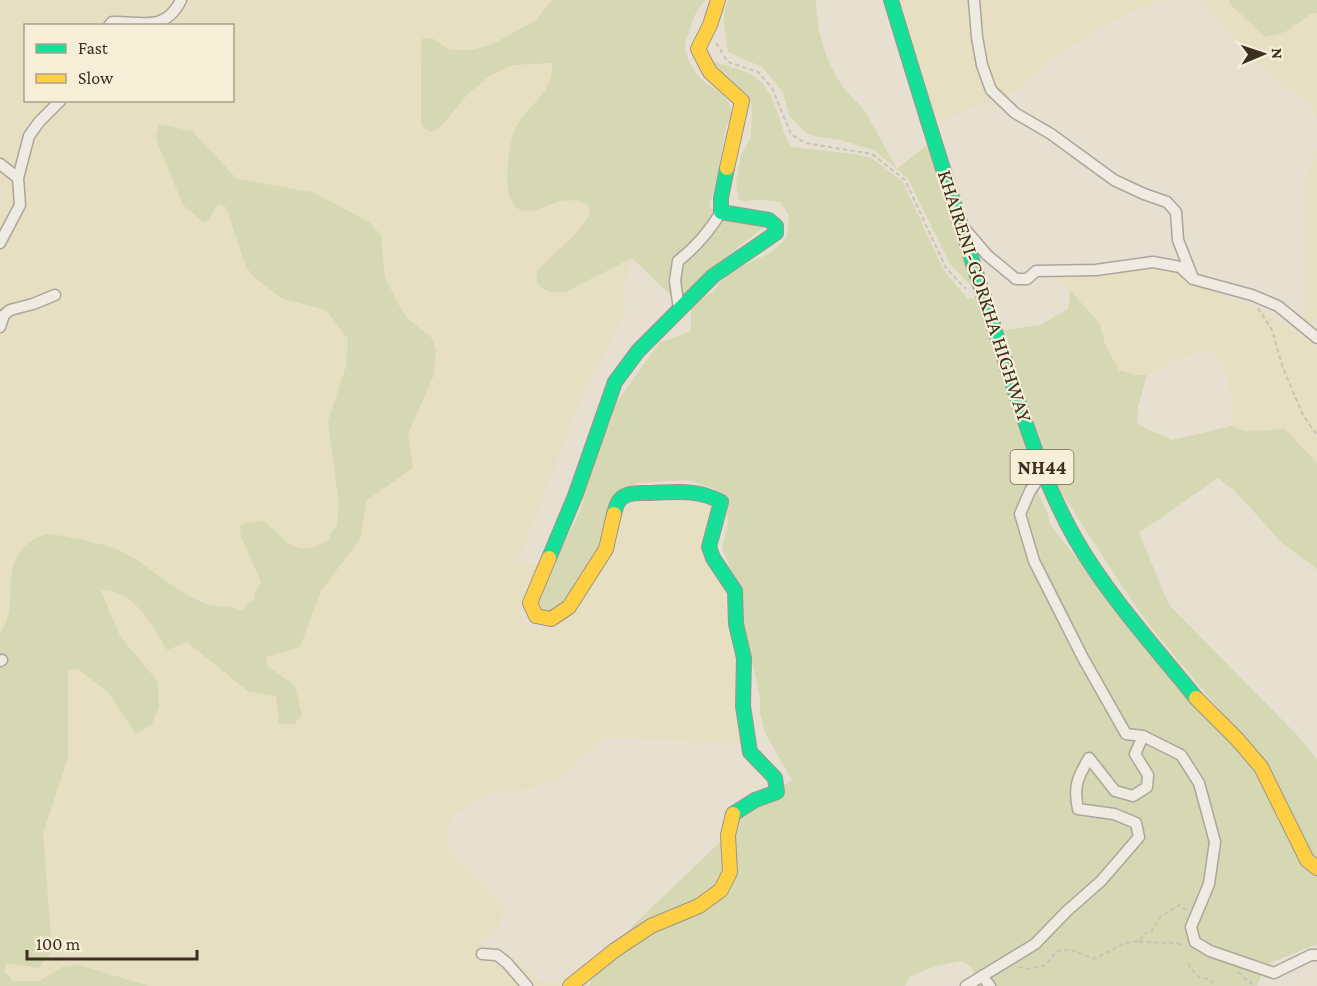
<svg xmlns="http://www.w3.org/2000/svg" width="1317" height="986" font-family="'Crimson Pro',serif">
<style>
.farmland{fill:#e6dfc2;fill-rule:evenodd}
.green{fill:#d6d7b3}
.lines{fill:none;stroke-linecap:round;stroke-linejoin:round}
.street-casing{stroke:#ada599;stroke-width:13}
.fast-casing{stroke:#9c958a;stroke-width:16}
.slow-casing{stroke:#9c958a;stroke-width:16}
.path{stroke:#c8c2b9;stroke-width:2;stroke-dasharray:4.5 3;stroke-linecap:butt}
.street{stroke:#efebe3;stroke-width:10}
.fast{stroke:#16e098;stroke-width:14}
.slow{stroke:#ffcf43;stroke-width:14}
.labels{text-anchor:middle;dominant-baseline:central;stroke-width:4.5;stroke-linejoin:round;paint-order:stroke}
.shield{fill:#f7eed8;stroke:#756857;stroke-width:1.5}
.shield-label{font-size:20px;font-weight:bold;fill:#3d2e20}
.street-label{font-size:21px;fill:#3d2e20;stroke:#f7eed8}
</style>
<rect width="100%" height="100%" fill="#e7e0d1"/>
<g class="farmland">
<path d="M0,0H552L535,21L491,45L470,50H450L435,41L423,38L421,42L420,123L440,129L467,95L491,75L513,65L552,63L553,75L545,93L534,102L533,107L517,123L510,144V161L507,173L534,211L561,201H578L588,205L590,215L577,232L537,271L565,292L632,258L622,294L625,316L584,391L518,562L546,564L523,602L522,622L541,631L550,625L622,512L634,504L699,500L714,506L706,532V561L723,581L724,597L740,658L738,726L736,729L745,745L631,738H604L559,781L531,789L494,792L451,816L446,845L501,902L503,908L499,929L478,943L506,953L538,979L561,986H149L79,965L62,967L40,981H12L4,971L7,963L52,950L43,834L68,757V669L78,668L109,693L136,734L158,682L120,636L100,588L117,590L144,611L167,650L187,642L249,692L276,696L302,715L295,686L267,666L265,657L300,647L321,591L360,539L367,500L413,468L408,434L434,375L436,350L433,338L406,317L397,302L385,277L381,235L312,192L237,179L192,131L185,206L194,215L208,221L218,204L226,207L246,267L283,299L326,310L348,339L346,366L328,421L339,505L337,525L329,535L331,539L315,548L294,547L263,520L241,537L261,582L255,592L254,600L246,605L242,610L238,611L232,607L223,608L186,595L119,550L11,572V611L6,625L0,633ZM26,26H232V100H26Z"/>
<path d="M899,0H1161L1119,19L1066,49L1016,91L938,122Z"/>
<path d="M1199,0H1230V5L1285,32L1312,13H1317V120L1311,104L1276,81Z"/>
<path d="M1317,148V318L1311,324L1304,322L1306,250L1305,184Z"/>
<path d="M1154,265L1174,269L1214,290L1224,298L1257,306L1317,347V463L1285,429L1245,431L1232,426L1230,389L1227,373L1220,360L1212,353L1202,352L1174,361L1146,376L1120,370L1105,344L1100,324L1070,290L1053,275Z"/>
</g>
<g class="green">
<path d="M552,0H706C696,10 693,18 689,32C688,36 685,41 685,45C684,57 697,78 707,84C723,93 740,107 726,127C722,152 717,182 709,206L725,220L765,226L698,279L676,310L674,299L632,258L565,292H548L537,283V271L577,232L590,215L588,205C579,201 570,199 561,201C547,204 531,217 517,208C501,198 508,139 517,125C530,103 555,91 552,63L513,65L491,75L467,95L439,129L430,132L423,127L421,123V42L423,38H432L450,50H470L491,45L535,21Z"/>
<path d="M728,0H816C817,32 825,61 843,87C850,96 859,103 865,112C876,129 886,151 897,169L930,142L976,284L972,287L950,264L908,179L874,150L840,140L815,136L806,133L789,116L783,92L762,67L728,52C726,35 720,17 728,0Z"/>
<path d="M1230,0H1317V13H1312L1285,32L1265,37L1230,4Z"/>
<path d="M712,61C753,74 765,73 779,117C784,130 783,136 792,147L855,154L872,158L903,182L944,271L968,299L980,297L1032,449L1039,495L1048,515L1051,526L1092,577L1113,609L1211,722L1268,782L1279,824L1286,806L1222,713L1150,626L1122,586L1063,495L1050,468L1040,437L1023,393L1005,330L1040,325L1068,309L1070,290L1100,324L1105,344L1119,370L1137,375H1147L1138,407L1137,424L1172,440L1232,426L1245,431L1285,429L1317,463V569L1282,543L1235,491L1218,478L1139,533L1169,605L1298,736L1317,760V944L1265,965L1257,986H960L970,980L974,973L971,966L961,961L936,966L909,977L905,986H589L597,960L719,843L731,845L735,824L749,807L792,780L765,733L760,713V699L753,665L749,659L750,648L742,622L739,590L722,548L728,522L725,497L713,488L687,480L638,483L613,502L602,549L558,610L538,614L534,604L582,507L588,473L611,421L614,406L659,343L691,331V305L713,292L724,278L742,266L772,252L787,237L789,215L780,202L766,200L740,201L738,198L736,182L741,155L751,137L752,106L748,94L722,76Z"/>
<path d="M159,124L192,131L237,179L312,192L369,222L381,235L385,277L397,302L406,317L432,338L436,350L434,375L408,434L413,468L367,500L360,539L321,591L300,647L265,657L268,666L295,686L302,715L294,724H279L276,696L249,692L187,642L167,650C151,623 134,590 100,589L120,636L158,682L159,707L152,724L136,734L109,693L78,669L68,670V757L43,834L52,950L39,968L7,963L4,971L13,981H40L62,967L79,965L149,986H0V633C20,607 0,572 24,547C28,542 41,535 48,534C54,533 112,546 119,550C151,564 195,614 232,606L238,611L242,610L246,605L254,600L255,592L261,582L241,537L240,527L243,524L263,520C289,543 295,559 331,539L329,535L337,525L339,505L328,421L346,366L348,339L326,310L283,299L256,279L246,267L226,207L218,204L208,221L203,222L183,205L157,141L156,136Z"/>
</g>
<g class="lines">
<defs>
<g id="street">
<path d="M974,0L977,37L982,65L991,90L1015,113L1051,134L1114,180L1144,194L1167,202L1176,212L1178,240L1193,278"/>
<path d="M109,26L112,22C141,21 165,33 181,0"/>
<path d="M0,164L18,178"/>
<path d="M964,228L987,255L1016,279H1027L1036,271L1096,270L1153,262L1180,267L1193,279L1252,295L1278,306L1317,338"/>
<path d="M0,243L20,205L18,178L29,136L39,122L61,100"/>
<path d="M679,309L675,281L678,261C696,247 709,232 721,212"/>
<path d="M0,327L4,315L10,310L33,304L55,295"/>
<path d="M1043,472L1030,491L1020,514L1034,561L1083,658L1126,734L1143,736"/>
<path d="M0,661L2,660"/>
<path d="M482,954L497,955L507,963L527,986"/>
<path d="M982,976L990,986"/>
<path d="M966,986L1035,944L1067,911L1101,881L1139,837L1136,823L1114,814L1078,809C1073,786 1078,777 1089,758L1115,791L1133,796L1147,787L1148,775L1135,754L1143,736L1181,755L1199,783L1215,842L1209,884L1191,927L1195,942L1210,951L1274,973L1311,955H1317"/>
</g>
<g id="fast">
<path d="M891,0C926,116 962,231 1000,346C1022,411 1041,479 1076,540C1109,597 1155,647 1196,698"/>
<path d="M614,514C616,506 618,498 627,495C634,492 643,493 651,493C676,492 699,489 721,502L709,547L713,558L735,591L736,624L744,658L743,706L750,752L775,778L777,792L755,800L733,814"/>
<path d="M549,558L575,496L615,382L638,351L713,276L776,233V226L769,220L721,212V198L727,168"/>
</g>
<g id="slow">
<path d="M718,0L710,25L698,49L710,72L742,101L727,168"/>
<path d="M549,558L530,603L536,616L551,619L569,607L606,549L614,514"/>
<path d="M1196,698L1237,739L1261,767L1307,860L1317,868"/>
<path d="M570,986L615,950L651,926L699,906L721,890L730,872L728,835L733,814"/>
</g>
</defs>
<use href="#street" class="street-casing"/>
<use href="#fast" class="fast-casing"/>
<use href="#slow" class="slow-casing"/>
<g class="path">
<path d="M716,43L728,62L758,72L772,88L791,134L805,143L872,154L905,180L946,268L966,289"/>
<path d="M1258,308L1272,330L1283,368L1303,415L1317,435"/>
<path d="M1139,942L1177,943L1183,946"/>
<path d="M1189,963L1190,968L1200,978L1209,979L1215,986"/>
<path d="M1019,967L1029,969L1046,965L1057,951L1072,950L1094,959L1125,943L1140,941L1143,934L1151,932L1159,918L1179,905L1186,910"/>
<path d="M1238,972L1254,986"/>
</g>
<use href="#street" class="street"/>
<use href="#fast" class="fast"/>
<use href="#slow" class="slow"/>
</g>
<g class="labels">
<rect class="shield" x="1010.5" y="450" width="63" height="34" rx="4.5"/>
<g class="shield-label">
<text x="1042" y="467">NH44</text>
</g>
<g class="street-label">
<text transform="translate(985 296) rotate(72)">KHAIRENI-GORKHA HIGHWAY</text>
</g>
</g>
<rect x="24" y="24" width="210" height="78" fill="#f7eed8" stroke="#ada18e" stroke-width="1.5"/>
<rect x="36" y="44" width="30" height="9" fill="#16e098" stroke="#ada18e" stroke-width="1.5"/>
<text x="78" y="54" font-size="18" fill="#3d2e20">Fast</text>
<rect x="36" y="74" width="30" height="9" fill="#ffcf43" stroke="#ada18e" stroke-width="1.5"/>
<text x="78" y="84" font-size="18" fill="#3d2e20">Slow</text>
<g transform="translate(1263 54) rotate(88)" stroke="#f7eed8" stroke-width="4.5" paint-order="stroke">
<path d="M0-4.5L10 22L0 15L-10 22Z" fill="#3d2e20"/>
<text y="-9" font-size="16" font-weight="bold" text-anchor="middle" fill="#3d2e20">N</text>
</g>
<path d="M27 950v9h170v-9" fill="none" stroke="#3d2e20" stroke-width="3"/>
<text x="36" y="950" font-size="18" fill="#3d2e20" stroke="#f7eed8" stroke-width="4.5" paint-order="stroke">100 m</text>
</svg>
